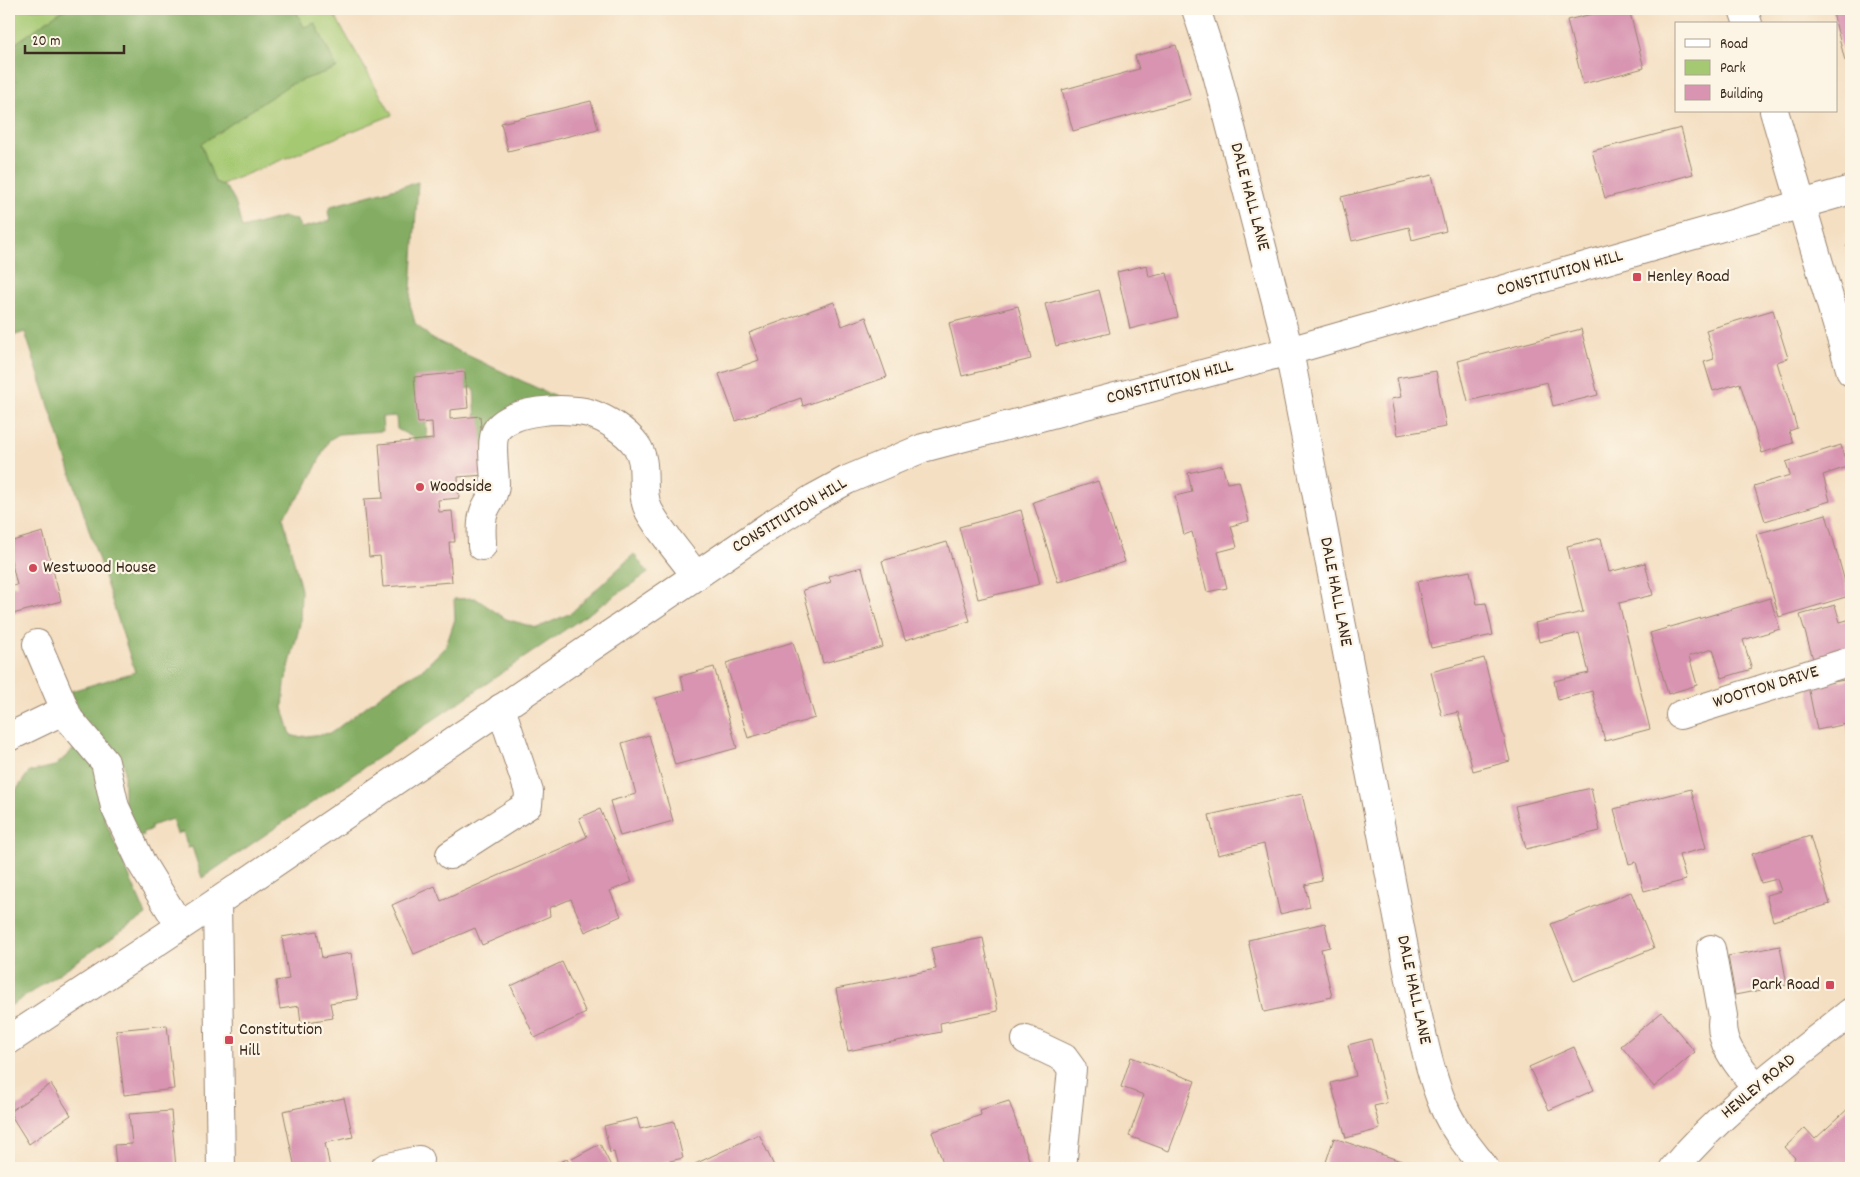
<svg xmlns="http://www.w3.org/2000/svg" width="1860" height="1177" font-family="Dekko,sans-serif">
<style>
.green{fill:#a5c972;stroke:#707a48}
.forest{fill:#84ad64;stroke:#606c41}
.building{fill:#d894b1}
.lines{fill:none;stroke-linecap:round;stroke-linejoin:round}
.minor-casing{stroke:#988470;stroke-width:30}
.path{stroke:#988470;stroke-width:3;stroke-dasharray:1 4;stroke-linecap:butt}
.minor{stroke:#fff;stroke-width:28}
.poi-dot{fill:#d1495b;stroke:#fcf5e5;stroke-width:2}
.labels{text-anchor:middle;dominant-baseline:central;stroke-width:4.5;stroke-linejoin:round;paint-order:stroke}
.street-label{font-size:18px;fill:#3b2a1e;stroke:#fcf5e5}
.poi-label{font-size:18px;fill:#3b2a1e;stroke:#fcf5e5;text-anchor:start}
</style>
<rect width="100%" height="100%" fill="#fcf5e5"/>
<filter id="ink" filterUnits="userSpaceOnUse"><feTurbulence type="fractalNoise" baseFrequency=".02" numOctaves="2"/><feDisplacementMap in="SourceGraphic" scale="10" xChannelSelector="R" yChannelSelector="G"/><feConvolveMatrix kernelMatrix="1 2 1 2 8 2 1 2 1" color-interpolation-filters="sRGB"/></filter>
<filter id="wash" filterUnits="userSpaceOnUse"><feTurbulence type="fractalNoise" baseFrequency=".0096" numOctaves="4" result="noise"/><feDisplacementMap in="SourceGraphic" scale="20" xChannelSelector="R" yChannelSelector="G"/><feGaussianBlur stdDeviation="1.12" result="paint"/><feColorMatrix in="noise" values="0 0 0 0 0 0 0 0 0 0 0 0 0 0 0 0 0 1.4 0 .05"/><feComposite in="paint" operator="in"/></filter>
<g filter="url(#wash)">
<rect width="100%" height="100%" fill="#f4dfc2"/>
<path class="green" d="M9,9H331L392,115L9,271Z"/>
<g class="forest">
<path d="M64,9H295L304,27L315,23L337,68L289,85L201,144L215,182C235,187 237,210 242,228L283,217L296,219L301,228L330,221L328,211L331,206L418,182L410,304L415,323L431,338L575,406L553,404L487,450L472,433L476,421L474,388L424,392L427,438H442L416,442L412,437L397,429L396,416L382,417L383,431L339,434L329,440L306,487L283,517L301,590L300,624L285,683L283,708L291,735L298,737L331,733L393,686L423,669L446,646L455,619L454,599L475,598L506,619L537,628L571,613L634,554L648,573L202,878L192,847L188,848L183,832L177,834L172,819L151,826V830L143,832L144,836L134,838L124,814V765L116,751L79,714L71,691L135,672L25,332L9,337V48Z"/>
<path d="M74,749L90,752L102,767L105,820L146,915L9,1007V800L29,772L55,766Z"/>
</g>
<g id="blocks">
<g class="building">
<path d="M1613,9H1629L1644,68L1583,84L1567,20Z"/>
<path d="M1832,9H1851V59L1845,61Z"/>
<path d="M1176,45L1191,99L1073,131L1062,90L1139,69L1135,56Z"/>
<path d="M591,101L598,129L508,151L501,123Z"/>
<path d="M1681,128L1693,174L1605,198L1592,151Z"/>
<path d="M1432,175L1446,231L1412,240L1409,227L1352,241L1341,197Z"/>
<path d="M1147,265L1149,277L1167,273L1178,317L1130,329L1117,272Z"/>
<path d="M1099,290L1110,333L1056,346L1045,304Z"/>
<path d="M834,302L842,326L866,317L887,377L803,406L801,398L736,421L719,374L759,360L749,333Z"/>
<path d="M1018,306L1031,359L962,376L949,323Z"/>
<path d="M1773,310L1788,358L1777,362L1797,428L1789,431L1793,443L1762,453L1740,383L1713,391L1704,362L1714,359L1706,330Z"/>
<path d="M1581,329L1598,395L1553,406L1547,382L1468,401L1458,361Z"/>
<path d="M1436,371L1446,427L1398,435L1391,399L1401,397L1397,378Z"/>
<path d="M465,372L468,408L450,410V419L480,416L485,475L458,477L459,498L438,500L439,512L452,511L455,542H449L452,582L383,587L380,556L369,557L364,499L383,498L379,444L433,439L432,422L418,423L414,377Z"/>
<path d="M1841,445L1847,467L1823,475L1830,501L1765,521L1754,486L1790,475L1786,462Z"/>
<path d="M1222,465L1227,483L1239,481L1249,521L1231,526L1237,547L1218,552L1227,588L1207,592L1192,532L1184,535L1175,496L1192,492L1188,473Z"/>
<path d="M1098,481L1125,562L1058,582L1033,502Z"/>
<path d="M1021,510L1040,584L978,599L959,527Z"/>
<path d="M1826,514L1849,596L1779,617L1756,534Z"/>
<path d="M43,532L61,601L9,615V587L17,585L9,552V542Z"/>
<path d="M1601,538L1609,572L1645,563L1653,595L1619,603L1650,729L1605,741L1592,691L1558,700L1554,681L1589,673L1579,633L1539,642L1535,623L1583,612L1567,546Z"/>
<path d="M947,542L970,621L905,640L882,561Z"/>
<path d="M862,567L883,647L823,663L803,590L831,582L829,576Z"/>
<path d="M1470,571L1477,604L1486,603L1493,635L1431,648L1417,582Z"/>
<path d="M1770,598L1780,629L1743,640L1752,669L1722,678L1713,649L1689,656L1697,685L1668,694L1650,633Z"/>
<path d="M1835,605L1840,622L1851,619V650L1814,662L1800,615Z"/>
<path d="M793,642L815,718L748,738L726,663Z"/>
<path d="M1484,658L1510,761L1473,771L1458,712L1442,716L1431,672Z"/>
<path d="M714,667L737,748L675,765L656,698L684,690L681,676Z"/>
<path d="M1851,679V742H1850L1847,724L1817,730L1808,686Z"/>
<path d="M649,735L673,821L620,836L610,801L636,794L622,743Z"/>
<path d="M1591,788L1600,831L1526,849L1515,806Z"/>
<path d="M1691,789L1706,848L1679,855L1686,880L1644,891L1636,862L1629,864L1614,809Z"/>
<path d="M1302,794L1322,881L1305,885L1310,907L1280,914L1264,844L1218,855L1209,815Z"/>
<path d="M600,809L632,882L610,891L621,916L585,932L571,899L549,908L550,916L482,945L475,928L414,954L392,905L435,886L441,901L587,837L579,818Z"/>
<path d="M1810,836L1830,904L1773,921L1766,895L1781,891L1777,879L1761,883L1752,854Z"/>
<path d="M1631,892L1654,948L1574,981L1551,924Z"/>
<path d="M1325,923L1330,947L1321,949L1332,997L1264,1012L1248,940Z"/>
<path d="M317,931L322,958L351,953L358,999L330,1003L333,1018L301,1023L299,1006L280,1009L276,981L289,979L282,937Z"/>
<path d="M983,938L998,1011L940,1023L941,1032L848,1051L836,989L936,969L931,948Z"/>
<path d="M1780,946L1787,985L1735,995L1728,956Z"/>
<path d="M562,962L586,1013L535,1038L511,986Z"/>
<path d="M1662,1012L1695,1052L1654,1087L1621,1046Z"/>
<path d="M167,1025L174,1089L124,1095L116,1030Z"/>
<path d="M1371,1039L1387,1103L1374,1106L1380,1129L1346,1138L1331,1083L1356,1076L1348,1045Z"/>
<path d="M1574,1047L1594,1090L1549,1110L1529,1067Z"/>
<path d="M1131,1057L1195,1081L1169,1151L1129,1136L1144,1095L1121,1087Z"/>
<path d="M51,1084L71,1115L29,1144L9,1112Z"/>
<path d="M344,1098L353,1137L325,1143L330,1168H295L283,1111Z"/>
<path d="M1009,1101L1032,1168H945L932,1132L981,1115L980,1110Z"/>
<path d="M1851,1106V1168H1789L1795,1158L1785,1147L1805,1128L1815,1139Z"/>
<path d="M171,1111L176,1168L116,1166L114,1145L132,1144L129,1114Z"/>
<path d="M637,1118L640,1129L674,1121L683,1158L640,1168H618L614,1152L610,1153L604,1126Z"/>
<path d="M759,1134L775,1168H697L695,1164Z"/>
<path d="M1334,1138L1421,1168H1324Z"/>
<path d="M600,1144L612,1168H578L572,1159Z"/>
<path d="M567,1159L572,1168H548Z"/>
</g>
</g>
</g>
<g filter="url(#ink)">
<use href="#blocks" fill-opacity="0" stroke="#988470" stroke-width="1"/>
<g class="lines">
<defs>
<g id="minor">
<path d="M1196,9L1217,74L1289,351L1413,995C1422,1032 1429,1072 1444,1107C1453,1129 1470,1149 1485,1168"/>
<path d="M1743,9L1748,24"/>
<path d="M1774,111L1851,372"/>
<path d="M482,546C482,535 480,523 484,512C487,502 495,496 495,484C495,471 490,442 496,431C509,409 566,407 589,413C605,418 626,431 636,445C650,464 638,490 649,511C661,533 681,555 696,576"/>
<path d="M37,644L69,719L105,762L115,807L142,864L180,926"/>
<path d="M1680,715L1851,661"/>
<path d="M9,737L65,710"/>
<path d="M450,855L528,805L529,792L501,708"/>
<path d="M217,902L221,1168"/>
<path d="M1711,949L1723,1016C1717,1043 1740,1067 1756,1087"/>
<path d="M9,1040L217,902L769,526L814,498L847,480L923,448L1289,351L1851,190"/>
<path d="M1026,1040L1064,1058L1072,1069L1062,1168"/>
<path d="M385,1168L419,1160"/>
<path d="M1674,1168C1725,1107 1790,1061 1851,1012"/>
</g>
</defs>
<use href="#minor" class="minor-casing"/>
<path class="path" d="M1847,247L1851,236"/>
<use href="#minor" class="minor"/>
</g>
</g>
<g class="poi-dot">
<rect x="1632" y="272" width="10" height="10" rx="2.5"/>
<circle cx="420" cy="487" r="5"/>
<circle cx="33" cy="568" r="5"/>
<rect x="1825" y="980" width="10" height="10" rx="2.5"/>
<rect x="224" y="1035" width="10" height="10" rx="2.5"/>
</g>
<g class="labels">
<g class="street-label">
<text transform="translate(1249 197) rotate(75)">DALE HALL LANE</text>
<text transform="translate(1560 274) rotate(-16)">CONSTITUTION HILL</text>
<text transform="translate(1170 383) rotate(-15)">CONSTITUTION HILL</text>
<text transform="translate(790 516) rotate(-31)">CONSTITUTION HILL</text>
<text transform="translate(1335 592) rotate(79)">DALE HALL LANE</text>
<text transform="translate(1766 688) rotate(-17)">WOOTTON DRIVE</text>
<text transform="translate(1413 990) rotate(78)">DALE HALL LANE</text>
<text transform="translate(1759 1087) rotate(-40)">HENLEY ROAD</text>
</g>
<g class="poi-label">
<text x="1647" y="277">Henley Road</text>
<text x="430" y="487">Woodside</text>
<text x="43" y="568">Westwood House</text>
<text x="1820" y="985" text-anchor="end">Park Road</text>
<text x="239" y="1030">Constitution<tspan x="239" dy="21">Hill</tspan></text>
</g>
</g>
<rect width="1860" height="1177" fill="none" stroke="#fcf5e5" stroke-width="30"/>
<rect x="1675" y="22" width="162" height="90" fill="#fcf5e5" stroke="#afa495"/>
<rect x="1685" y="39" width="25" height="8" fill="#ffffff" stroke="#afa495"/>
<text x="1720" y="48" font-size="15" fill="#3b2a1e">Road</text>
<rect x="1685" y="60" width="25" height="15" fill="#a5c972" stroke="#afa495"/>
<text x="1720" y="72" font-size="15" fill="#3b2a1e">Park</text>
<rect x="1685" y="85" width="25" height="15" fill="#d894b1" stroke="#afa495"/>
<text x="1720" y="98" font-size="15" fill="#3b2a1e">Building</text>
<path d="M25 45v8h99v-8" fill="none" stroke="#3b2a1e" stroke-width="2.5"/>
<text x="32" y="45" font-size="15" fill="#3b2a1e" stroke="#fcf5e5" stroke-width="4" paint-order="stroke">20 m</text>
</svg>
